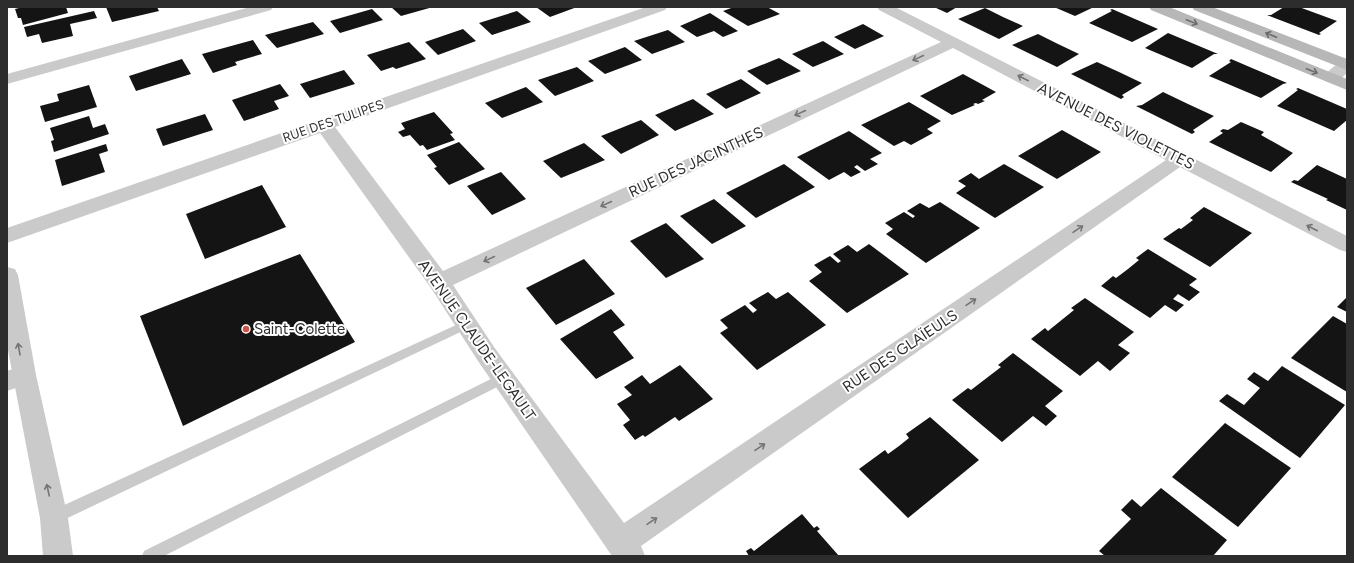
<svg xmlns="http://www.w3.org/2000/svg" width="1354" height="563" font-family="Figtree,sans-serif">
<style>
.building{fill:#141414}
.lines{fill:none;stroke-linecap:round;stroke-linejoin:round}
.service{fill:#cacaca;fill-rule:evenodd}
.minor{fill:#cacaca;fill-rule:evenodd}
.tertiary{fill:#cacaca;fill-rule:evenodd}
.secondary{fill:#b7b7b7;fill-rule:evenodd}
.oneway{stroke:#6b6b6b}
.oneway2{stroke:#747474}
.poi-dot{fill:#cf5344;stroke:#fff;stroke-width:1.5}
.labels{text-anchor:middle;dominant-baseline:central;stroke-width:4;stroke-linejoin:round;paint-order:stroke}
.far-street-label{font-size:13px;fill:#2d2d2d;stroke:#fff}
.street-label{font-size:15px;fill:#2d2d2d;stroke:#fff}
.poi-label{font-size:15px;fill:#2d2d2d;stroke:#fff;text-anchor:start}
</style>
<rect width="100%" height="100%" fill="#fff"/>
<g class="building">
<path d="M23,7H66L68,13L23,25L21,18H18L15,9Z"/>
<path d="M106,7H157L159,11L112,22Z"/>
<path d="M391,7H433L401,16Z"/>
<path d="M536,7H577L550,17Z"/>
<path d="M734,7H767L780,14L748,26L723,11Z"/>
<path d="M934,7H957L947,13Z"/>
<path d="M1054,7H1094L1075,16Z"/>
<path d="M1284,7H1299L1337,21L1319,33L1321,34L1319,35L1267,15H1271Z"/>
<path d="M985,8L1003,17L1023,26L999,39L958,19Z"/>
<path d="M372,9L383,20L340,33L330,21Z"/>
<path d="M1112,9L1158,29L1132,42L1089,23L1112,11L1110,10Z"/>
<path d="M94,11L97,18L70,24L73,36L42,43L39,34L27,37L24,27Z"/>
<path d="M517,11L531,22L492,35L479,23Z"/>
<path d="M710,13L738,31L723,37L714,31L697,37L680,26Z"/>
<path d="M313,22L324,34L277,48L265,35Z"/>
<path d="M863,24L884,36L855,49L834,37Z"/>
<path d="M463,29L476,41L438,55L425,42Z"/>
<path d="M668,30L685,42L652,54L634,41Z"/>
<path d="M1168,33L1218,54H1214L1192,68L1145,48Z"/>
<path d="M1038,34L1058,44L1079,54L1057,67L1012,45Z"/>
<path d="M253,40L262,54L235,62L237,65L213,73L202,54Z"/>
<path d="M823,41L844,54L813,67L792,54Z"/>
<path d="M409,42L426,59L396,69L393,67L381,71L367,55Z"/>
<path d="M625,47L642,60L605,74L588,61Z"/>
<path d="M779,58L801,71L767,85L747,71Z"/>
<path d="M182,59L191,74L136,91L129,76Z"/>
<path d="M1231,59L1287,83L1283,84L1261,98L1209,76L1231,62L1229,61Z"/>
<path d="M1097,62L1119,72L1142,83L1122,95L1124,97L1121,99L1071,74Z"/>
<path d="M577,67L594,81L555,96L538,80Z"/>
<path d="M344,70L355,84L310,98L300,84Z"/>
<path d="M963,74L996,92L982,100L985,101L978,104L976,103L973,104L975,105L952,115L920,96Z"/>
<path d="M741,79L761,93L726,109L706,94Z"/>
<path d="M280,84L289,96L274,101L279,109L244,121L232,100Z"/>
<path d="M89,85L97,107L45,122L40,106L59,101L57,94Z"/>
<path d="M526,87L543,102L502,118L485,103Z"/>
<path d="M1298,88L1347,109V120L1334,131L1277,106L1298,90L1296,89Z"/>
<path d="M1163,92L1188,104L1214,116L1193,130L1195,132L1192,134L1136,106L1142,105Z"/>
<path d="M693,99L714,114L675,131L655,115Z"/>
<path d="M909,102L941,121L927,129L933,133L911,145L904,141L894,146L861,125Z"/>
<path d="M434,112L453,133L450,134L455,140L427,150L423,145L420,146L410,135L403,137L398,132L405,129L401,123Z"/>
<path d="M205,114L213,130L163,146L156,129Z"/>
<path d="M89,116L93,128L105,124L109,134L54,152L51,141L54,140L50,128Z"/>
<path d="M641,120L659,135L621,154L601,136Z"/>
<path d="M1241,122L1264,132L1261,135L1293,153L1271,172L1209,142L1223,133L1220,131L1223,129L1228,130Z"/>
<path d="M1062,130L1101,152L1057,179L1018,156Z"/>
<path d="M849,131L882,153L870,159L878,164L865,171L857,165L854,167L861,172L851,177L844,172L829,180L797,157Z"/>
<path d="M459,142L485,169L449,185L434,168L437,167L427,155Z"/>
<path d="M584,143L605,160L561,178L543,161Z"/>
<path d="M106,144L108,151L99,154L105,172L62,186L55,160Z"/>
<path d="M784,164L815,187L756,218L726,193Z"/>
<path d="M1004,164L1044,187L995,218L956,193L966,186L958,181L971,173L979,179Z"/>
<path d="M1317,165L1347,179V210L1326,200L1328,199L1291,182L1294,180L1298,181Z"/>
<path d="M501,172L526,199L492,215L467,186Z"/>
<path d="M262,185L286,227L205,259L186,214Z"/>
<path d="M714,199L746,226L712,244L680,216Z"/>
<path d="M940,202L980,228L926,263L886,234L893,229L885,223L904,212L913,218L915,216L907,211L920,203L929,208Z"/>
<path d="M1204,207L1252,233L1210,267L1163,239L1179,228L1181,229L1193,220L1190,218Z"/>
<path d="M666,223L704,259L666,278L630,241Z"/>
<path d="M869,244L909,274L847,313L809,281L822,272L814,265L830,256L838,263L841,261L833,254L848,245L857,252Z"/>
<path d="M1148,249L1197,279L1189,285L1200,292L1189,301L1178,294L1173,299L1184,305L1176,312L1165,305L1150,318L1101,286L1113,276L1116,278L1128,269L1139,260L1136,258Z"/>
<path d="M300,254L355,342L183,426L140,316Z"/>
<path d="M584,259L615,294L556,325L526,288Z"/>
<path d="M768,292L776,299L788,292L826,325L757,370L720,333L728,328L720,320L745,305L753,313L757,310L749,303Z"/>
<path d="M1347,297V312L1337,307Z"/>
<path d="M1085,298L1134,332L1118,345L1130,353L1110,371L1098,361L1080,376L1031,339L1045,328L1048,331L1074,310L1071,308Z"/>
<path d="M611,309L625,325L613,332L634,358L596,379L560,339Z"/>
<path d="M1333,316L1347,324V392L1291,358Z"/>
<path d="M1013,353L1063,391L1045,406L1057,416L1046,426L1033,416L1002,442L952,400L968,388L971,390L1001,367L998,365Z"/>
<path d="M680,365L713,399L679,421L675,417L645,437L643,435L635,440L623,425L630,420L617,404L632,395L624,387L642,375L650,384Z"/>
<path d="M1282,366L1345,405L1300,458L1219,401L1227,394L1244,405L1260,388L1247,379L1254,372L1268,381Z"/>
<path d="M930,417L979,460L908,518L859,469L885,450L888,454L899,446L909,438L906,434Z"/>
<path d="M1225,423L1291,468L1238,527L1172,477Z"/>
<path d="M1161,488L1227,540L1213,556H1105L1099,551L1131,519L1121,510L1132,499L1141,507Z"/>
<path d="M802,514L814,528L817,526L820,529L817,531L839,556H749L746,551L751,548L754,551Z"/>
</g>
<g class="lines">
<g class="service">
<path d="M467,320L471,321L473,324L471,327L59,522L54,524L49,522L47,517L49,512Z"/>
<path d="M503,373L507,374L509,378L507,382L164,556H142L144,551Z"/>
</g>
<g class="minor">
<path d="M250,7H273L271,10L7,84V74Z"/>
<path d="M646,7H667L665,10L335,127L443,271L941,42L879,10L877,7H895L1347,236V252L1340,250L1180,167L641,546L645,556H612L478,361L431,288L320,133L7,243V228ZM953,48L1166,160L624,523L494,347L453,285Z"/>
<path d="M1347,60V73C1340,79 1335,84 1325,81L1323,78C1328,70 1338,62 1347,60Z"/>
<path d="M24,365L33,368L36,375L33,382L7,391V371Z"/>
</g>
<path class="tertiary" d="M7,267L15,269L18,275L36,375L68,518L73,556H43L40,518L7,345Z"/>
<g class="secondary">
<path d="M1149,7H1169L1347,79V90L1151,10Z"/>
<path d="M1192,7H1212L1347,59V70L1194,10Z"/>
</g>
</g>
<defs><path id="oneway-shaft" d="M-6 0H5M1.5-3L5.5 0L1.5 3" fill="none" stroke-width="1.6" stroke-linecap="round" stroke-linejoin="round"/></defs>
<g class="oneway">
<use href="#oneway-shaft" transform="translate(1192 22) rotate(22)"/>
<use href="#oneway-shaft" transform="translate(1271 35) rotate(-158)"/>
<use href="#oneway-shaft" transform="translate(1312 71) rotate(22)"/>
</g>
<g class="oneway2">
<use href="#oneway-shaft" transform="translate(918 58) rotate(155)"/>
<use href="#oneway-shaft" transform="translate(1023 78) rotate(-153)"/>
<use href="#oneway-shaft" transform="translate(800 113) rotate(155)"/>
<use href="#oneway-shaft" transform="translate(606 204) rotate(155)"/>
<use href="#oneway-shaft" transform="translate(1312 228) rotate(-153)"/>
<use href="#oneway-shaft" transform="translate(1078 229) rotate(-34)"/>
<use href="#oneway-shaft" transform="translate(489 259) rotate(155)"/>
<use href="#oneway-shaft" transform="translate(971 302) rotate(-34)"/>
<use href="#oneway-shaft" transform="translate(19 349) rotate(-100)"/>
<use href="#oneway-shaft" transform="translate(760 447) rotate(-34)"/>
<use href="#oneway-shaft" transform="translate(48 490) rotate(-102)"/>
<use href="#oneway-shaft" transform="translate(652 521) rotate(-34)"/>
</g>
<circle class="poi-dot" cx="246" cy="329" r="4"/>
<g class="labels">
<g class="far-street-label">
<text transform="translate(333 121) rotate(-19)">RUE DES TULIPES</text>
</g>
<g class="street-label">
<text transform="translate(1116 126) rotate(27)">AVENUE DES VIOLETTES</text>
<text transform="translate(696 162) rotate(-25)">RUE DES JACINTHES</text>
<text transform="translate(477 340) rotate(55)">AVENUE CLAUDE-LEGAULT</text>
<text transform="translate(900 351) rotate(-34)">RUE DES GLAÏEULS</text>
</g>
<g class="poi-label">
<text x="254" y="329">Saint-Colette</text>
</g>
</g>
<rect width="1354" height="563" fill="none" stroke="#2d2d2d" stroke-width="16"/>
</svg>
